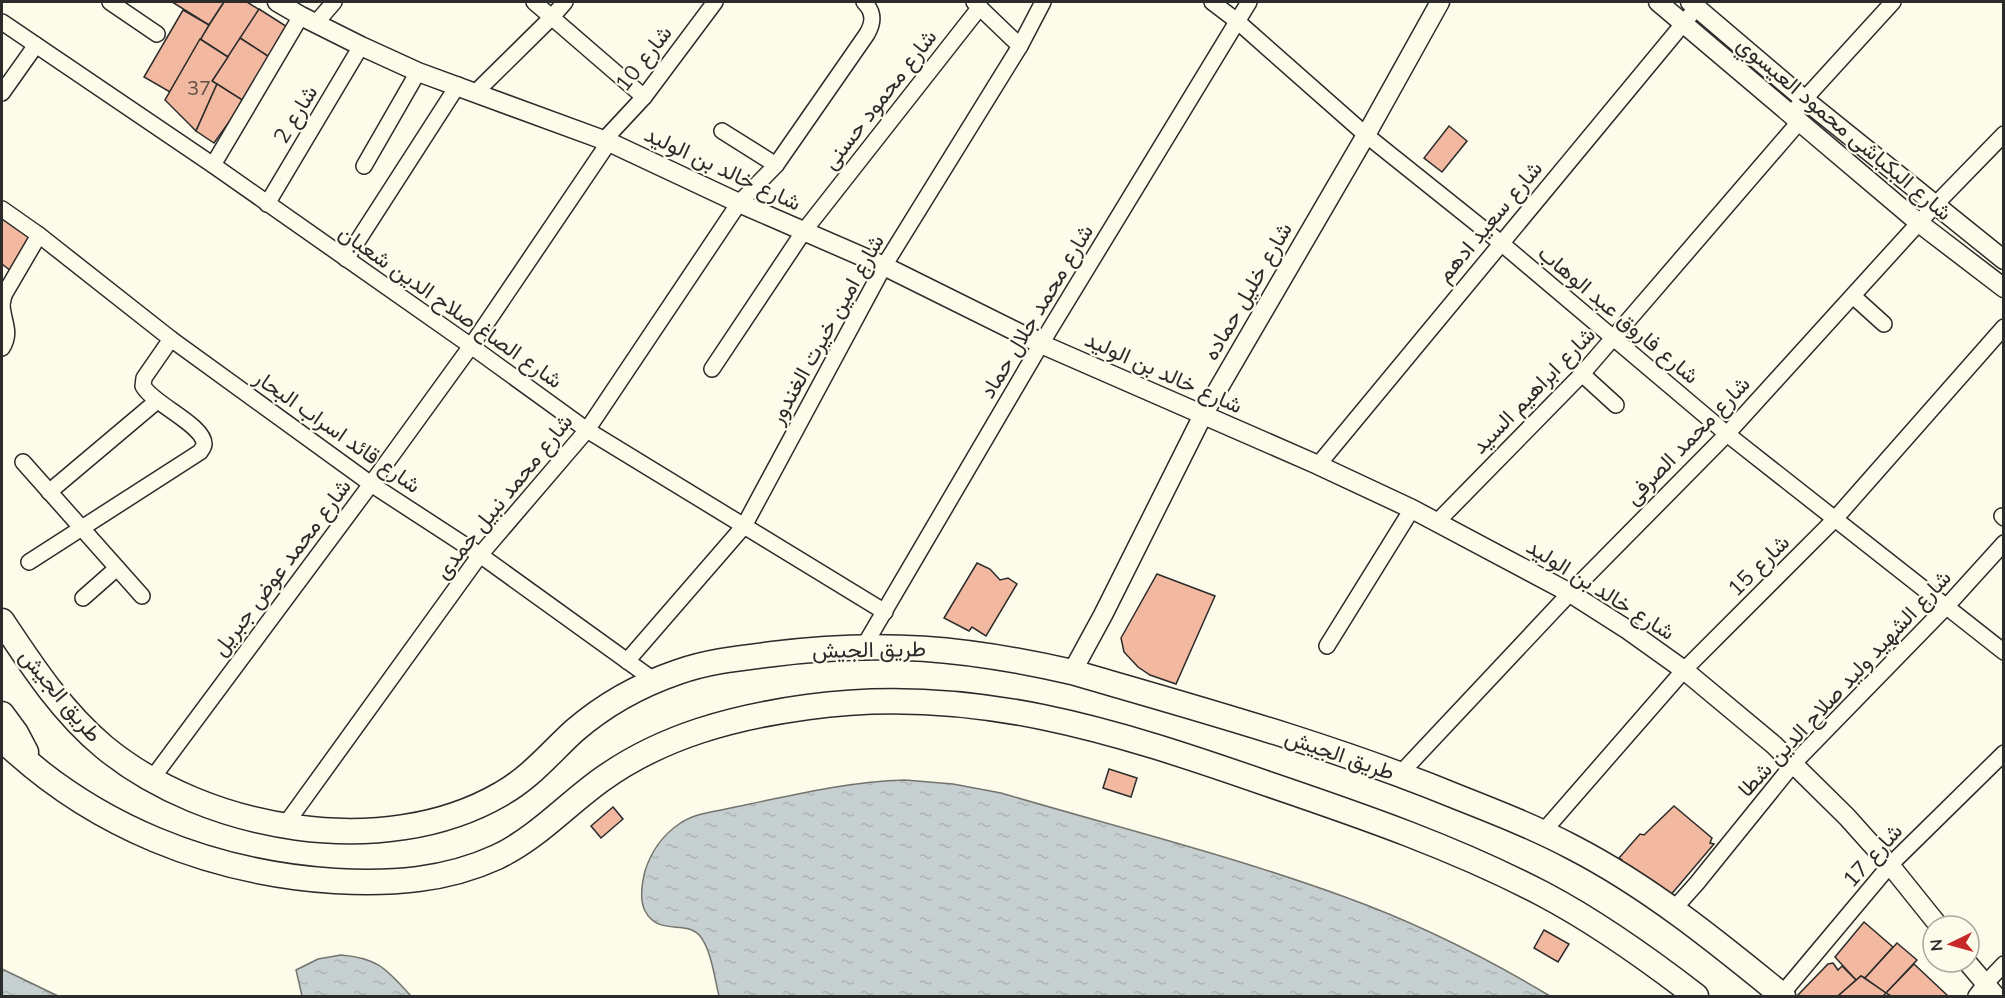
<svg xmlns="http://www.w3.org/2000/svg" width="2005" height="998" font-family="Mulish,Vazirmatn,sans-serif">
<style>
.water{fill:url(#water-ripples);stroke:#74746e;stroke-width:1.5}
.building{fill:#f2b8a0;stroke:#2b2b2b;stroke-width:1.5}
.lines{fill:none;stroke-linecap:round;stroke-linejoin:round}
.minor-casing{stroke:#2b2b2b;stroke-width:18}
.tertiary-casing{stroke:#2b2b2b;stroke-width:21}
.trunk-casing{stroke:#2b2b2b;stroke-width:27}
.minor{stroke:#fdfbea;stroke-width:15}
.tertiary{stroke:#fdfbea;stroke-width:18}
.trunk{stroke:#fdfbea;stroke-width:24}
.labels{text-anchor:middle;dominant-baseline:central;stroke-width:4.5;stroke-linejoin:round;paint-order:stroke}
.number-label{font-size:20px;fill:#5d4e48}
.street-label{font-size:22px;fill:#2b2b2b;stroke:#fdfbea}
</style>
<defs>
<pattern id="water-ripples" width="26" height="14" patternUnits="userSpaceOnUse" patternTransform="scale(1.5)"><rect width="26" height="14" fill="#c7d0d0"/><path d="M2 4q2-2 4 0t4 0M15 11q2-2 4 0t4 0" fill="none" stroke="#abb3b3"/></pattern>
</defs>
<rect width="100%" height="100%" fill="#fdfbea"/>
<g class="water">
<path d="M905,780L953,784L1001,793C1116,827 1233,856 1345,897C1417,923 1485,957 1550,996H719C715,980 711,949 700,936C686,919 659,937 645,911C639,899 642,883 645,871C651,852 663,835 679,824C696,812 715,812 735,807C794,795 844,782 905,780Z"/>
<path d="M341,955C379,958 387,970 411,996H302L296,970L318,959Z"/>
<path d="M2,969L58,996H2Z"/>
</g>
<g class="building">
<path d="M172,2H224L209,25Z"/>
<path d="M224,2H247L260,10L228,57L200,39Z"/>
<path d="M259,9L292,30L274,60L240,38Z"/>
<path d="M183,10L209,25L170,92L144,77Z"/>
<path d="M240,38L274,60L246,103L212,81Z"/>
<path d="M200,39L228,57L212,81L217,84L196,131L165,100Z"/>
<path d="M217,84L244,101L214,143L196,131Z"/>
<path d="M1449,126L1467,141L1442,172L1424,158Z"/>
<path d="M2,213L30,236L11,271L2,264Z"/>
<path d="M977,563L990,569L1000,580L1008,578L1017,584L986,636L972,627L969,631L944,618Z"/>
<path d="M1157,574L1215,596L1176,684L1150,675L1138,667L1124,652L1121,638Z"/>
<path d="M1109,769L1137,778L1131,797L1103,788Z"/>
<path d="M1674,806L1712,838L1710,843L1714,844L1669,897L1619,865L1622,860L1619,858L1640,834L1644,835Z"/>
<path d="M613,807L623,819L601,838L591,826Z"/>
<path d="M1864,922L1893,947L1865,978L1861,976L1856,980L1835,957Z"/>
<path d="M1544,930L1569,944L1558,962L1534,948Z"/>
<path d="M1897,943L1917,960L1886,993L1865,978Z"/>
<path d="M1833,963L1838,970L1842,966L1856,980L1838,996H1797L1828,964Z"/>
<path d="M1914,964L1948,996H1891L1886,993Z"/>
<path d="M1861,976L1886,993L1883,996H1838Z"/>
</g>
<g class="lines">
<defs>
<g id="minor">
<path d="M110,2L157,34"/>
<path d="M534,2L644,97"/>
<path d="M974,2L1020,46"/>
<path d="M1212,2L1237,21L1366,135L1501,243L1727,434L2004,652"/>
<path d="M2,22L213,165L471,346L587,430L885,612"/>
<path d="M316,23L334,2"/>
<path d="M476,92L551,18L565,2"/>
<path d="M2,93L36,45"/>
<path d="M1790,115L1893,2"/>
<path d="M722,131L776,165"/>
<path d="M604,140L644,97L715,2"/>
<path d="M213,165L301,16"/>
<path d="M364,166L418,72"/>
<path d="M267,204L361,46"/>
<path d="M2,209L39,235L171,339L371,484L480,555L655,681"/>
<path d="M346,259L458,85"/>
<path d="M1853,296L1884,324"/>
<path d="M2,304L4,295L39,235"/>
<path d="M2,305C3,322 12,332 2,348"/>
<path d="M712,369L804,231L980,7"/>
<path d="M1582,374L1616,405"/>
<path d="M23,462L142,596"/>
<path d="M1318,465L1697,7"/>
<path d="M49,492L157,401"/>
<path d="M2002,516L2004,518"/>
<path d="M1437,522L1582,374L1799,122"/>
<path d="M29,562L200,452C202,449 204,447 204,444C204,425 153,404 143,386L144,378L171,339"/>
<path d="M83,598L117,568"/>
<path d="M864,646L1041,344L1249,2"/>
<path d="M1327,646L1412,509"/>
<path d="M627,661L744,526L884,266L1020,46L1043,2"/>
<path d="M1400,774L1570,593L1727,434L1935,205L2004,134"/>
<path d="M151,780L371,484L471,346L609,142"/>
<path d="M285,825L480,555L587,430L739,203L776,165L867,34C874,22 874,12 864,2"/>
<path d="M1542,833L1684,670L1834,520L2004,327"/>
<path d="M1672,911L1697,883L1794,763L1946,607L2004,543"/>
<path d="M1781,995L1890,865L2004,753"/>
<path d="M1976,996L1985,984L2004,964"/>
</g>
<g id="tertiary">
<path d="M277,2L301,16L361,46L418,72L609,142L739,203L884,266L1041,344L1318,465L1412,509L1570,593L1628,630L1684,670L1774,745L1847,817L1890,865L1939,926"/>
<path d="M1658,2L1919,223L2004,288"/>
<path d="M1690,2L1804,99L2004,260"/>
<path d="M1072,672L1103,615L1203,415L1366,135L1440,2"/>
<path d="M1967,962L1996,996"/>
</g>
<g id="trunk">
<path d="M2,621C32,666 62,712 104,747C206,831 384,862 501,794C530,778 550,753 574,731C604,705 640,685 678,672C709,661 741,658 773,654C881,640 967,648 1072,672C1203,710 1334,746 1460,798C1498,813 1536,828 1572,847C1648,886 1717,942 1783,996"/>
<path d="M2,714L16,733L26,752"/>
<path d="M2,739C92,826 210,873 335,881C391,884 445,881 497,857C537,838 565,806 601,780C662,736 734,717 808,707C971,684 1116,731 1268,784C1362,816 1455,848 1543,894C1598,923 1648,959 1696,996"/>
</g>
</defs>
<use href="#minor" class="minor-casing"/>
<use href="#tertiary" class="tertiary-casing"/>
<use href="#trunk" class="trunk-casing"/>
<use href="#minor" class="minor"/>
<use href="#tertiary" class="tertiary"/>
<use href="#trunk" class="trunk"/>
</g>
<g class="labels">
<g class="number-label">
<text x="199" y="87">37</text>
</g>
<g class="street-label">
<text transform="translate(643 58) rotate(-52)">شارع 10</text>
<text transform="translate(879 99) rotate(-52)">شارع محمود حسنى</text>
<text transform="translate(295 114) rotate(-59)">شارع 2</text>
<text transform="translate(1845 128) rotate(40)">شارع البكباشى محمود العيسوي</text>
<text transform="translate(723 168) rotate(25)">شارع خالد بن الوليد</text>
<text transform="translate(1489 221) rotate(-50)">شارع سعيد ادهم</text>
<text transform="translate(1247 291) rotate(-60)">شارع خليل حماده</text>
<text transform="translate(451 306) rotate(35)">شارع الصاغ صلاح الدين شعبان</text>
<text transform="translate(1036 311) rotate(-59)">شارع محمد جلال حماد</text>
<text transform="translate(1619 314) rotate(40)">شارع فاروق عبد الوهاب</text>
<text transform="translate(826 329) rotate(-61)">شارع امين خيرت الغندور</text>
<text transform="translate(1164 372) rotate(24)">شارع خالد بن الوليد</text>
<text transform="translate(1533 390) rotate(-46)">شارع ابراهيم السيد</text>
<text transform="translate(338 431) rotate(35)">شارع قائد اسراب البحار</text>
<text transform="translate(1687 440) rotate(-46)">شارع محمد الصرفى</text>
<text transform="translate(503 496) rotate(-51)">شارع محمد نبيل حمدى</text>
<text transform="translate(1758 565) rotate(-45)">شارع 15</text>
<text transform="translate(281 567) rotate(-53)">شارع محمد عوض جبريل</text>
<text transform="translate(1601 589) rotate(32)">شارع خالد بن الوليد</text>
<text transform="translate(869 649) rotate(-1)">طريق الجيش</text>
<text transform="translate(1844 683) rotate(-47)">شارع الشهيد وليد صلاح الدين شطا</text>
<text transform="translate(61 695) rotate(50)">طريق الجيش</text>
<text transform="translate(1340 754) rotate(19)">طريق الجيش</text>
<text transform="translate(1872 855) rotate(-48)">شارع 17</text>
</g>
</g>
<rect width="2005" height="998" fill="none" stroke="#2b2b2b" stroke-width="6"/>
<g transform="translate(1951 944) rotate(265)"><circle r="28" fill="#fdfbea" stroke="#a9a89e" stroke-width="1.5"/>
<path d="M0-4.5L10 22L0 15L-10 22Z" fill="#c62828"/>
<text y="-9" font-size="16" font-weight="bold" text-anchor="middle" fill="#2b2b2b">N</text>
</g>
</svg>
